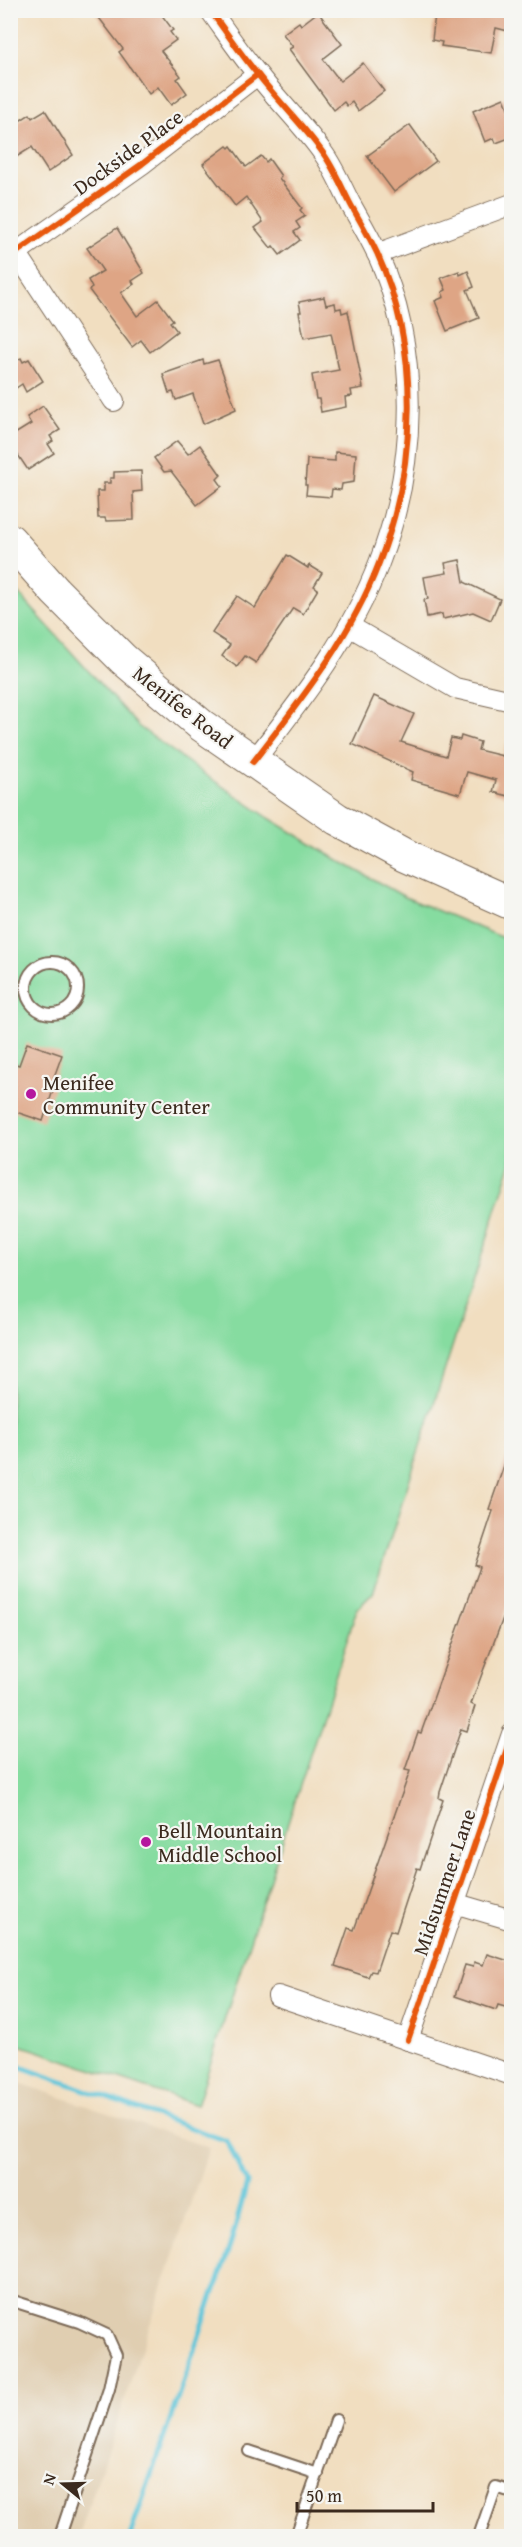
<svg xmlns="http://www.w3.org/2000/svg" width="522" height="2547" font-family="'Gentium Book Plus',serif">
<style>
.built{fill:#e0ceb1}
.green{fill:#86dca0;stroke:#60835f;stroke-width:1.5}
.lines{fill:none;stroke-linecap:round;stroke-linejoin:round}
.stream{stroke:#5cc4d8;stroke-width:5}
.building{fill:#dea585}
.service-casing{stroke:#7b6957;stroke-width:14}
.minor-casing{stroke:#7b6957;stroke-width:22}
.primary-casing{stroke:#7b6957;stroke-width:34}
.service{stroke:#fff;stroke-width:10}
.minor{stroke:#fff;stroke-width:20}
.primary{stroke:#fff;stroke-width:32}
.cycleway-casing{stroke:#f6f6f2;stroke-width:10}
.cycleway{stroke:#e8590c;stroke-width:6}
.poi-dot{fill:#b5179e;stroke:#f6f6f2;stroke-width:2}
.labels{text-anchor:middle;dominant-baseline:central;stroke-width:4.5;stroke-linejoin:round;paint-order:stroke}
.street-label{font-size:21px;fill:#3b2a1e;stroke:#f6f6f2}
.poi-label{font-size:21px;fill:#3b2a1e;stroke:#f6f6f2;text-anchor:start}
</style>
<rect width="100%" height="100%" fill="#f6f6f2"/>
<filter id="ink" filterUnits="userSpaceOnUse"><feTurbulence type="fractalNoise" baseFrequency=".0167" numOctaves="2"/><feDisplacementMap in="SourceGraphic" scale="12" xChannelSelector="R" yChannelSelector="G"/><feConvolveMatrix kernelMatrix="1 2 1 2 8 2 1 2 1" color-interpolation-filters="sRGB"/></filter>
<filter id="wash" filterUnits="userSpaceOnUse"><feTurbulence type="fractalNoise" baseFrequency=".008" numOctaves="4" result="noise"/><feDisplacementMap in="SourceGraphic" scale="24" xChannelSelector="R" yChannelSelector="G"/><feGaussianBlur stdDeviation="1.35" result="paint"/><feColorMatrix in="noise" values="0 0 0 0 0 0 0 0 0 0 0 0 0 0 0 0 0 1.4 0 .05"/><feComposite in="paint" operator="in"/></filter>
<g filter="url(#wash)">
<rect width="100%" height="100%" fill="#f1dec0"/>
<path class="built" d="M11,2080L209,2148L79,2536H11Z"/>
<path class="green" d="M10,584L138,726L200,771L269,818L338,860L405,897L511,941V1164L373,1593L357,1609L197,2105L11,2042Z"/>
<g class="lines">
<path class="stream" d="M10,2063L227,2141L247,2183L231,2243L130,2536"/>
</g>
<g id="blocks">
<g class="building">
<path d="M93,10H158L173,30L170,32L176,40L161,51L181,76L177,79L187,93L171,105L158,87L149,94L119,52L123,49Z"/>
<path d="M453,10H512V13L508,31L496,28L491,53L441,46L442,42L432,40L435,14L452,16Z"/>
<path d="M318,12L342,44L323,59L340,81L363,63L384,91L358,111L352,102L347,106L344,102L334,110L289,49L293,47L283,34L299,22L301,25Z"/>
<path d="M504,98L512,118V137L496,143L494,138L485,142L473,111Z"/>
<path d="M45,110L73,155L48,172L32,147L10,161V127L30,114L32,118Z"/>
<path d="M410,125L436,161L394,192L367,156Z"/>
<path d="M227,146L229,148L231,146L246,167L261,156L266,162L269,159L281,176L279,178L302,208L300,210L305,216L296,222L300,228L294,232L300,240L280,255L273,246L271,248L255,228L263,222L246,197L235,206L203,164Z"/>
<path d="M117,228L144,273L132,281L134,284L121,293L137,316L158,300L173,320L170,322L177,331L150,352L141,340L132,347L89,290L92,288L88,280L103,271L87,248Z"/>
<path d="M459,271L460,275L468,271L474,287L467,290L479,318L447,331L435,301L444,297L442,292L446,290L441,278Z"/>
<path d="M324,297L326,305L335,303L336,309L341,308L342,313L348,311L363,388L351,390L352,396L345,397L346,407L321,412L319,399H316L312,375L339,370L333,342L331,333L304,338L299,312H301L299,302Z"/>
<path d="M21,358L23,362L29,359L43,381L26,392L22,384L10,392V365Z"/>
<path d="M203,360L204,364L218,360L236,409L203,424L193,394L176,400L173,392L169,393L163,374Z"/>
<path d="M43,406L60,430L50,436L53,441L48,444L54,453L28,470L10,443V437L31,424L27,417Z"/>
<path d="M177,441L188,454L200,445L221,475L217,479L222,486L197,505L171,471L164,472L154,458Z"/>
<path d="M335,452L356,454L354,482L342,484L341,490L332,489L331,497L306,495L307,485H305L307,459L335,461Z"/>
<path d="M141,471L142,491L133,492L134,520L106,521L105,518H98L97,491H104V483H110V478H114V472Z"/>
<path d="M287,555L308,568L309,565L322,573L314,586L318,589L303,614L293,608L256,663L245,656L237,667L222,656L230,645L212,633L237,596L255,608Z"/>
<path d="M460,560L464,582L500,599L491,620L473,612L443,619L442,614L427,617L424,600L428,599L424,577L447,573L445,563Z"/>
<path d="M374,696L414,714L401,742L446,756L451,738L460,740L461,736L480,742L478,750L503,756L507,742H512V797L493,792L496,780L467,772L460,794L411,780L413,772L352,744Z"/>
<path d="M27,1043L62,1055L54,1077L57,1078L43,1121L10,1110V1062L19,1065Z"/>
<path d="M509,1451H512V1606L508,1605L483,1671L471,1704L475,1706L467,1731L461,1729L440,1792L439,1798L443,1800L420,1869L417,1868L396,1932L390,1930L376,1972L371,1971L368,1977L335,1966L348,1928L354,1930L410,1771L405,1770L418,1732L421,1733L480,1567L475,1565L493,1511L489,1509Z"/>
<path d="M487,1954L512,1962V2009L498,2005L496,2010L455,1996L465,1965L473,1967L474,1962L483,1965Z"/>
</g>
</g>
</g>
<g filter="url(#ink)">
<use href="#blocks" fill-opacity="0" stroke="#7b6957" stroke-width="1.5"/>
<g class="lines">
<defs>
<g id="service">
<circle cx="52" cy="988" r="26"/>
<path d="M10,2300L79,2322L107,2335L116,2355L109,2389L60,2536"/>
<path d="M249,2451L318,2474"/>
<path d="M296,2536L336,2420"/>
<path d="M479,2536L496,2487L512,2492"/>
</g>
<g id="minor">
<path d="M210,10C226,32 241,55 259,76C279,102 304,126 323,153C334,168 342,188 351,205C360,221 369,236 377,253C421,349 417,466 379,563C351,637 301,700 253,762"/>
<path d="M10,243L114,401"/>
<path d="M17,252L142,164L257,75"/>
<path d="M377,254L512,204"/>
<path d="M349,626L455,688L512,701"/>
<path d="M454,1903L512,1920"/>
<path d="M278,1996L512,2075"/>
<path d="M408,2040L512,1734"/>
</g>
<path id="primary" d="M10,540L55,591L123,659L201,725L337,819L405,856L512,904"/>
</defs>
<use href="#service" class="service-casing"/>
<use href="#minor" class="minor-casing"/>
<use href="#primary" class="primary-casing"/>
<use href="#service" class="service"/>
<use href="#minor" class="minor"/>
<use href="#primary" class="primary"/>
<defs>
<g id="cycleway">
<path d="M210,10C226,32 241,55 259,76C279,102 304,126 323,153C334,168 342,188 351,205C360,221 369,236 377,253C421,349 417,466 379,563C351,637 301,700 253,762"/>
<path d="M17,252L142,164L257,75"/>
<path d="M408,2040L512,1734"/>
</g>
</defs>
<use href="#cycleway" class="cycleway-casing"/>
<use href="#cycleway" class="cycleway"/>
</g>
</g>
<g class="poi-dot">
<circle cx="31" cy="1094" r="6"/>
<circle cx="146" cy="1842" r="6"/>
</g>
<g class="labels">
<g class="street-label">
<text transform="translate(128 152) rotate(-36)">Dockside Place</text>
<text transform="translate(183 707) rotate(38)">Menifee Road</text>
<text transform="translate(444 1882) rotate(-71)">Midsummer Lane</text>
</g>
<g class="poi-label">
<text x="43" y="1082">Menifee<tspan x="43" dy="24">Community Center</tspan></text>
<text x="158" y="1830">Bell Mountain<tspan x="158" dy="24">Middle School</tspan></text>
</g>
</g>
<rect width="522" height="2547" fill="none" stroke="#f6f6f2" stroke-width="36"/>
<g transform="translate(63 2484) rotate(289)" stroke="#f6f6f2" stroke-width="4.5" paint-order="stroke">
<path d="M0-4.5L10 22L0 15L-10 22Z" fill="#3b2a1e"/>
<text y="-9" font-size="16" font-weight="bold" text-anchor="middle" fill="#3b2a1e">N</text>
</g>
<path d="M297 2502v9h136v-9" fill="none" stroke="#3b2a1e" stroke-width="3"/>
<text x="306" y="2502" font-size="18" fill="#3b2a1e" stroke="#f6f6f2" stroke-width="4.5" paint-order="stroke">50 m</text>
</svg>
